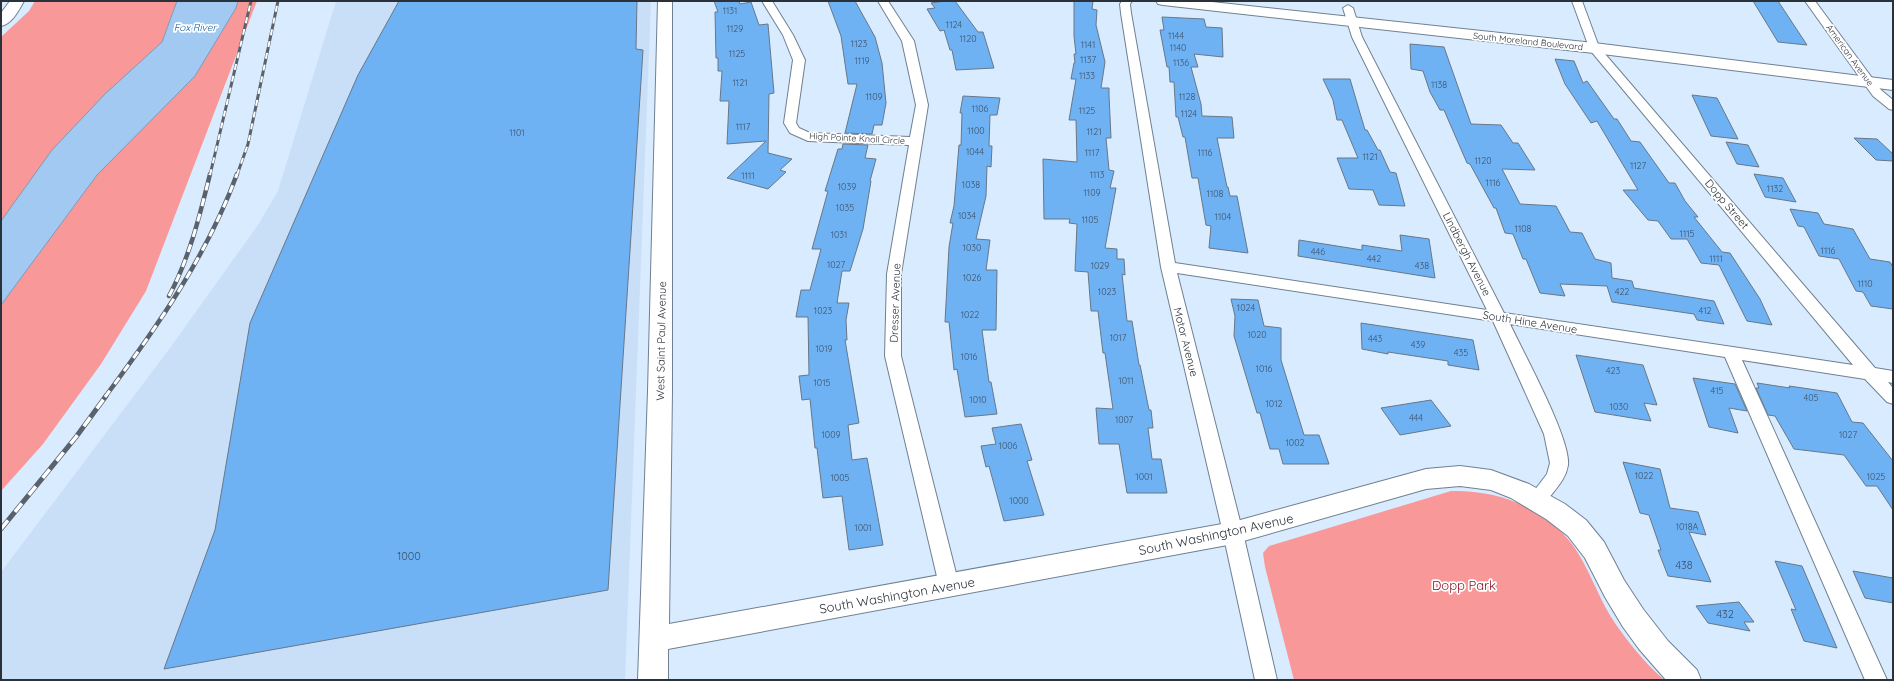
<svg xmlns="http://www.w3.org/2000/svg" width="1894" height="681" font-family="Quicksand,sans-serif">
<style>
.built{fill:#c9dff8}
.green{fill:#f89898}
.water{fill:#a2c9f1;stroke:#7e9bba}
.building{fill:#6fb2f4;stroke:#677788}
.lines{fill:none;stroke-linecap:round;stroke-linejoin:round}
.street-casing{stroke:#708091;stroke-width:2}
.secondary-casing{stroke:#708091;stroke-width:2}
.street{fill:#fff;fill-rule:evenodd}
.secondary{fill:#fff;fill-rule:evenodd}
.rail-far2-casing{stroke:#58616c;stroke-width:3}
.rail-far1-casing{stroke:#58616c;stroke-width:4.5}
.rail-casing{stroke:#58616c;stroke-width:5}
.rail-far2{stroke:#fff;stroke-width:2;stroke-dasharray:6;stroke-linecap:butt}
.rail-far1{stroke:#fff;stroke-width:3;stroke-dasharray:8;stroke-linecap:butt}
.rail{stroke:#fff;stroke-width:3.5;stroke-dasharray:11;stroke-linecap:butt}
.labels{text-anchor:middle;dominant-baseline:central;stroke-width:3.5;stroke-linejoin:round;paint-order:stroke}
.number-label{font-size:9px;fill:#3c5168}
.far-street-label{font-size:9px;fill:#2b3139;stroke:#fff}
.far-water-label{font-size:10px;font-style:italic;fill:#115a96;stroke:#fff}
.street-label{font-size:11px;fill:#2b3139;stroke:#fff}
.near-number-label{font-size:11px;fill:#3c5168}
.near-street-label{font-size:13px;fill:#2b3139;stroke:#fff}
.near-park-label{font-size:13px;fill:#851124;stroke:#fff}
</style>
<rect width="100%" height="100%" fill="#d9ebfe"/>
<path class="built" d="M336,1H651L625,680H1V572L167,352L258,225L278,191Z"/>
<g class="green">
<path d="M35,1H257L146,291L101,364L43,444L1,491V37L29,11Z"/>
<path d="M1451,491C1498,490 1542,506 1572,544C1588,566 1597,594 1611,617C1625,639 1644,662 1664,680H1294L1265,567L1263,553L1269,546Z"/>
</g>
<path class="water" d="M177,1H238L236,8L195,76L97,175L1,305V221L52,150L105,94L162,42Z"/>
<g class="building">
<path d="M399,1H637L636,49L643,50L608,590L164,669L215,530L250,323L358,75Z"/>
<path d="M714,1H739L740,4L751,2L759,25L768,24L774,93L769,94L768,153L792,159L780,170L786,172L768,189L727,178L766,141L727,144L729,101H720L722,71H718V58H716L715,12H718Z"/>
<path d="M828,1H855L875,37L882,63L886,103L882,125H874L872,134L845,133L857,84H848L841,36Z"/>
<path d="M945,1H955L978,32H983L994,68L956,70L952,50H950L944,30L940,31L927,9L935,8L931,3Z"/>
<path d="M1074,1H1093L1092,9L1097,10L1096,25L1105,62L1101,88H1109V95L1111,138H1106L1109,170L1114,171L1110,188H1116L1105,248L1117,249V259H1124L1125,275L1122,274L1127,321H1132L1139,365H1140L1149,410H1151L1153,428H1148L1152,459H1161L1167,493H1127L1119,444H1099L1096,408L1113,409L1105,353H1103L1098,311H1091L1088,272L1075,271L1077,224L1069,223L1070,219H1044L1043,159L1077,162L1076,120H1069L1076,79H1071L1074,63H1075L1074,54H1076L1074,36Z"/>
<path d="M1753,1H1778L1807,45L1778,42Z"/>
<path d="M1162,17L1204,19L1206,27L1222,28L1223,57L1194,54L1198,67H1191L1201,104L1202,116L1232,117L1234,138H1217L1227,187H1228L1230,196H1237L1248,253L1209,248L1211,226L1206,225L1198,178H1192L1185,137H1183L1178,117H1176L1174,82H1170L1169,67H1167L1160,30H1164Z"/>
<path d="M1410,44L1444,47L1471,124L1501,125L1513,143H1518L1535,170L1502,169L1520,204L1556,206L1570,232L1582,233L1595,259L1611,263L1612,278L1632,281L1634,288L1714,301L1724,324L1697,320L1694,314L1612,302L1607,286L1560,284L1565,296L1540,293L1526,259H1523L1513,234L1505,233L1496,208H1494L1470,164L1467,163L1444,110H1440L1430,92L1423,71L1411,69Z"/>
<path d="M1555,59L1574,61L1583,83L1587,81L1614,119H1617L1631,141L1640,142L1669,183H1675L1685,201L1698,217H1694L1722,252L1730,253L1760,299L1772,325L1747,321L1719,265L1701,263L1687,239H1671L1658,221L1648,220L1623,190H1638L1597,121L1591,123L1565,84Z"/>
<path d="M1323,79H1350L1365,130H1367L1378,150H1380L1390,172L1396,173L1405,206L1379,205L1373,190L1349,189L1337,158H1358L1342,120H1337L1333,100Z"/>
<path d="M1692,95L1717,98L1738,139L1711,136Z"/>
<path d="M963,96L1000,98L997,115H990L989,146H992L991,167L987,166L986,196L976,239L990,240L986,270H997L996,330H982L989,382H991L997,414L965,417L957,369L954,370L949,322H945L949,247L953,223H950L954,206L959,145H961L962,113H960Z"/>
<path d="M1854,138L1877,139L1893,154V161L1876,160Z"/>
<path d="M1726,142L1748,145L1759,167L1737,164Z"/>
<path d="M843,144L868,145L865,158L876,159L870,181H871L863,229L850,271H842L837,303H849L846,320L847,340H845L859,423L848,425L852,460L867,458L883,545L849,550L842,496L823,498L817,448H815L810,399L802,400L799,376L809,375L808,317H796L801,290H810L821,249H812L828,191H825L838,149H842Z"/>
<path d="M1754,174L1783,178L1796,202L1765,197Z"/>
<path d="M1790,209L1818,213L1824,224L1853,229L1870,259L1890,262L1893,267V309L1871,306L1863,292L1856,291L1839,259L1819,256L1804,227L1798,226Z"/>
<path d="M1400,235L1429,239L1435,278L1298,256L1299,240L1362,250V245L1402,251Z"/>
<path d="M1231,299L1258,300L1264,326L1281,328V360L1304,435H1319L1329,464H1283L1279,449H1270L1260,413H1257L1234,336L1235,316Z"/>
<path d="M1361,323L1473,340L1479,370L1448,365V361L1388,352V354L1362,349Z"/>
<path d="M1576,355L1643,365L1657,405L1644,403L1651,421L1595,412Z"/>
<path d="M1693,378L1735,384L1747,411L1729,408L1738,433L1709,427Z"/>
<path d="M1757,383L1790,388L1789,386L1837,393L1852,422L1863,423L1893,461V510L1877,486H1866L1844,455L1794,449L1775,416L1768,415L1756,388H1759Z"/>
<path d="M1431,400L1451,426L1400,435L1381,408Z"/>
<path d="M1021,424L1032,460L1027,461L1044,515L1004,521L989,466L986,467L981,446L996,444L992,428Z"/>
<path d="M1623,462L1660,469L1670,508L1698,512L1706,535L1689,532L1711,582L1668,576L1658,550H1661L1649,515L1640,513Z"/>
<path d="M1775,561L1802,566L1837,648L1804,641L1791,609L1796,610Z"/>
<path d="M1853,571L1893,578V603L1865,598Z"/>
<path d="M1739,602L1754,622H1744L1750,631L1708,623L1696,606Z"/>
</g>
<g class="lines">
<defs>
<g id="street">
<path d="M762,1H772L793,35L805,60L796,123L799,128L810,133L910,137L916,105L902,41L878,1H888L914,41L928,105L901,274V356L959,585L956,591L949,594L942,591L939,585L885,356L887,274L909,145L808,141L790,133L784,123L793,60L783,35Z"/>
<path d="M1122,1H1132L1130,4L1131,13L1175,263L1487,310L1352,37L1343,8L1348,5L1353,8L1362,37L1504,313L1853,365L1590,50L1572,1H1582L1599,47L1875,368L1893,371V383L1888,382L1893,388V404L1887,402L1865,379L1742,360L1887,680H1865L1725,357L1510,324C1523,352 1571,439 1568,465C1566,477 1560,484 1552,494C1545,502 1542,508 1530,504L1528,499L1547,474L1550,463L1544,434L1493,321L1177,273L1243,533L1277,680H1255L1223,533L1161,267L1121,13L1120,4Z"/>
<path d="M1805,1H1815L1881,90L1893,100V110L1889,109L1873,96Z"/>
</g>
<g id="secondary">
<path d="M10,1H24C19,10 12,24 1,26V13Z"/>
<path d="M658,1H672V391L669,624L1233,522L1426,469L1460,466L1491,470L1529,484L1565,504L1586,520L1604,542L1624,580L1643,609L1668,641L1697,670L1701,680H1666L1639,649L1623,627L1605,597L1585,558L1568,536L1546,519L1511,498L1491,490L1460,486L1426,489L1233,544L668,649V680H638L648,391Z"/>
<path d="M1156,1H1203L1594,43L1893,80V90L1594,53L1163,5L1158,4Z"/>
</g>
</defs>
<use href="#street" class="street-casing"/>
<use href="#secondary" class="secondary-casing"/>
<use href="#street" class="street"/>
<use href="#secondary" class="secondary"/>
<defs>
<g id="rail-far2">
<path d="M210,175L251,1"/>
<path d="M237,175L248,144L278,1"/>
</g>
<g id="rail-far1">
<path d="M169,296C189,259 200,215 210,174"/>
<path d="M105,397C157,327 207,256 237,174"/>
</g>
<path id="rail" d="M1,529L76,437L106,396"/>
</defs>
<use href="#rail-far2" class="rail-far2-casing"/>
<use href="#rail-far1" class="rail-far1-casing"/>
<use href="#rail" class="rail-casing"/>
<use href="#rail-far2" class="rail-far2"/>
<use href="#rail-far1" class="rail-far1"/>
<use href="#rail" class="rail"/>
</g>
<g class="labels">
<g class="number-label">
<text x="730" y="10">1131</text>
<text x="954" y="24">1124</text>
<text x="735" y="28">1129</text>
<text x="1176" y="35">1144</text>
<text x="968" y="38">1120</text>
<text x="859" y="43">1123</text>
<text x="1088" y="44">1141</text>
<text x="1178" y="47">1140</text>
<text x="737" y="53">1125</text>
<text x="1088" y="59">1137</text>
<text x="862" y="60">1119</text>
<text x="1181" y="62">1136</text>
<text x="1087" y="75">1133</text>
<text x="740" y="82">1121</text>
<text x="1439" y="84">1138</text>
<text x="874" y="96">1109</text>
<text x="1187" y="96">1128</text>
<text x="980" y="108">1106</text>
<text x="1087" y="110">1125</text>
<text x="1189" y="113">1124</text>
<text x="743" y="126">1117</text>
<text x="976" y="130">1100</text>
<text x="1094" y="131">1121</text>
<text x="517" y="132">1101</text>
<text x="975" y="151">1044</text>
<text x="1092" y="152">1117</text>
<text x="1205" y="152">1116</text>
<text x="1370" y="156">1121</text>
<text x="1483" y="160">1120</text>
<text x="1638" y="165">1127</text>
<text x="1097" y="174">1113</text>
<text x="748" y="175">1111</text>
<text x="1493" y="182">1116</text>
<text x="971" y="184">1038</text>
<text x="847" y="186">1039</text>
<text x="1775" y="188">1132</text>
<text x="1092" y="192">1109</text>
<text x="1215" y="193">1108</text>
<text x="845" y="207">1035</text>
<text x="967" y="215">1034</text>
<text x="1223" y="216">1104</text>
<text x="1090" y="219">1105</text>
<text x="1523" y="228">1108</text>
<text x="1687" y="233">1115</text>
<text x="839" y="234">1031</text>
<text x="972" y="247">1030</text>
<text x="1828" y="250">1116</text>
<text x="1318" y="251">446</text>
<text x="1374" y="258">442</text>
<text x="1716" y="258">1111</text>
<text x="836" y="264">1027</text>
<text x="1100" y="265">1029</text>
<text x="1422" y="265">438</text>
<text x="972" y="277">1026</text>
<text x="1865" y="283">1110</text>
<text x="1107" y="291">1023</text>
<text x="1622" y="291">422</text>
<text x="1246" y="307">1024</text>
<text x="823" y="310">1023</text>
<text x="1705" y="310">412</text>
<text x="970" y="314">1022</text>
<text x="1257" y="334">1020</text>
<text x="1118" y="337">1017</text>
<text x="1375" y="338">443</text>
<text x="1418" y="344">439</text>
<text x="824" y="348">1019</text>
<text x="1461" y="352">435</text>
<text x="969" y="356">1016</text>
<text x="1264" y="368">1016</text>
<text x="1613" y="370">423</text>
<text x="1126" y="380">1011</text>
<text x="822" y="382">1015</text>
<text x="1717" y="390">415</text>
<text x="1811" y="397">405</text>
<text x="978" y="399">1010</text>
<text x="1274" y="403">1012</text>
<text x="1619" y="406">1030</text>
<text x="1416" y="417">444</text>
<text x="1124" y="419">1007</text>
<text x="831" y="434">1009</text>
<text x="1848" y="434">1027</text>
<text x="1295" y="442">1002</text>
<text x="1008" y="445">1006</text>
<text x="1644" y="475">1022</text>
<text x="1144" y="476">1001</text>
<text x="1876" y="476">1025</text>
<text x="840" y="477">1005</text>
<text x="1019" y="500">1000</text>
<text x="1687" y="526">1018A</text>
<text x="863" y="527">1001</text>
</g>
<g class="far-street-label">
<text transform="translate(1528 41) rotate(6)">South Moreland Boulevard</text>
<text transform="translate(1850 55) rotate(54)">American Avenue</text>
<text transform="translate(857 138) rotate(3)">High Pointe Knoll Circle</text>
</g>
<g class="far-water-label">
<text x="195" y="27">Fox River</text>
</g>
<g class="street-label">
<text transform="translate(1727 204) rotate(50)">Dopp Street</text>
<text transform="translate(1467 254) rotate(63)">Lindbergh Avenue</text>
<text transform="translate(895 303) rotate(-88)">Dresser Avenue</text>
<text transform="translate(1530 322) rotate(9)">South Hine Avenue</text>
<text transform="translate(661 341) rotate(-89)">West Saint Paul Avenue</text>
<text transform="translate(1186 342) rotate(76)">Motor Avenue</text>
</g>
<g class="near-number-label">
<text x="409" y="556">1000</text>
<text x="1684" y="565">438</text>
<text x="1725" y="614">432</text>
</g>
<g class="near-street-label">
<text transform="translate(1216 534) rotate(-12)">South Washington Avenue</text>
<text transform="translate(897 595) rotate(-10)">South Washington Avenue</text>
</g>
<g class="near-park-label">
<text x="1464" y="585">Dopp Park</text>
</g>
</g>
<rect width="1894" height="681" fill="none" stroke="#2b3139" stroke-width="4"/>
</svg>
